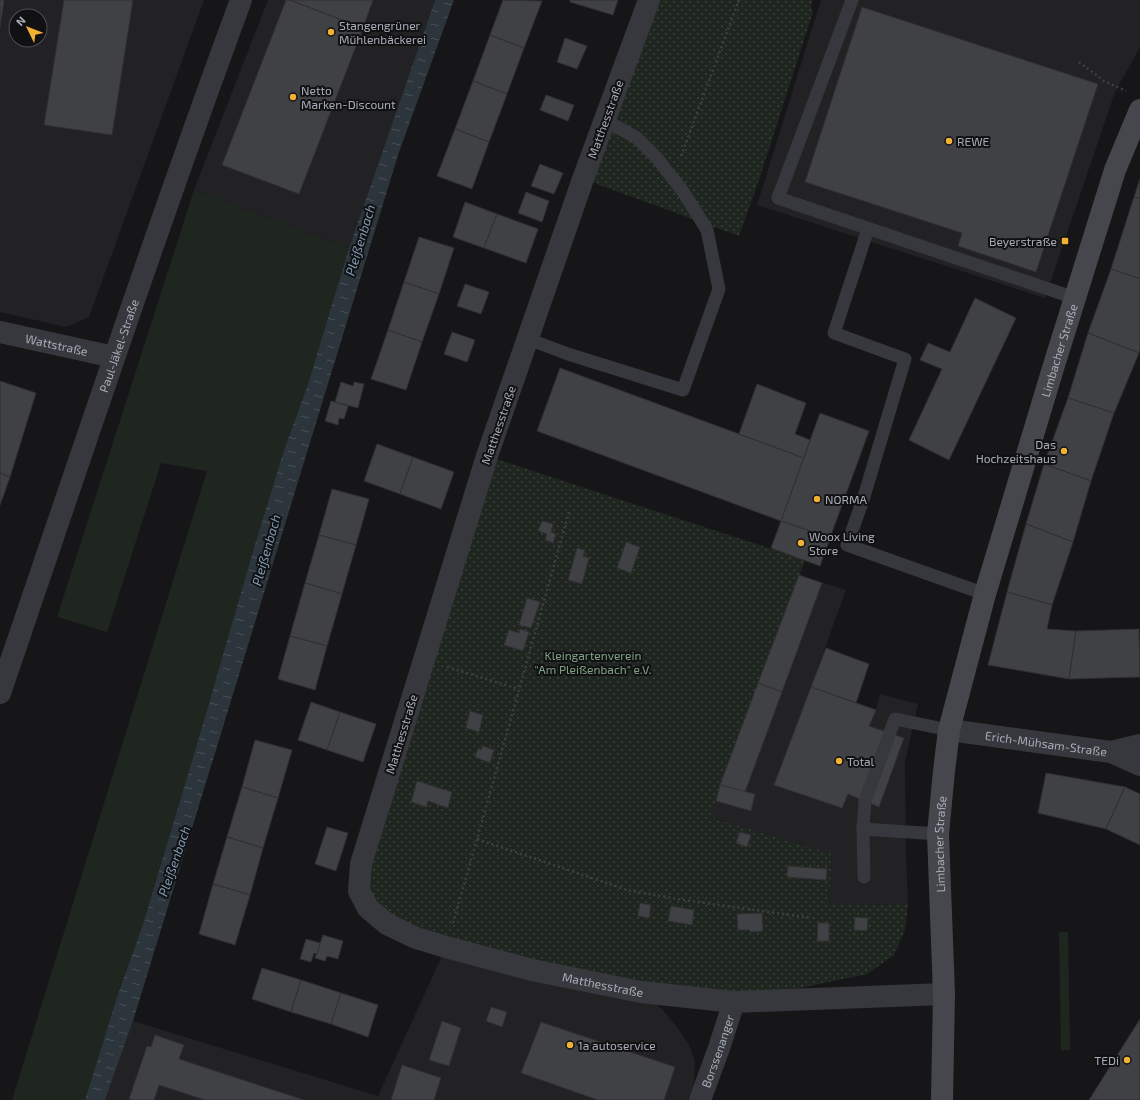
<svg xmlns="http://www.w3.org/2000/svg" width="1140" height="1100" font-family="'Exo 2',sans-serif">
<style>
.built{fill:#222225;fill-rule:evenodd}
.green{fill:#1e261f}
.garden{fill:url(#garden-dots)}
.water{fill:url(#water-ripples)}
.building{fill:#404145;stroke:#303034}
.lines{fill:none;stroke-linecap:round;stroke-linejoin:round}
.path{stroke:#3d3f44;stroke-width:2.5;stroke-dasharray:2 3;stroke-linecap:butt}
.service{stroke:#37383d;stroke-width:13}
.minor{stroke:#37383d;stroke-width:22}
.tertiary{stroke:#37383d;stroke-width:22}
.secondary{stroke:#45474d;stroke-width:22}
.poi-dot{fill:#f2b134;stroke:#111113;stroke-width:1.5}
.labels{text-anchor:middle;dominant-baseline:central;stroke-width:4;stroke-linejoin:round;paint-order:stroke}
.poi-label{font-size:12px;fill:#a8adb8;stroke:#111113;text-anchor:start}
.street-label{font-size:12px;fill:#a8adb8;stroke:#111113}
.park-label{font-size:12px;fill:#7fa381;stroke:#111113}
.water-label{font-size:13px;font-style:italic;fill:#7f9bb3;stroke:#111113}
</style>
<defs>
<pattern id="garden-dots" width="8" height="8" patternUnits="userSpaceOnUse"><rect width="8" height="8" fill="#1e261f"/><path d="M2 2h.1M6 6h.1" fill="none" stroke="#3c433d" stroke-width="1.8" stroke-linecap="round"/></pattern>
<pattern id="water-ripples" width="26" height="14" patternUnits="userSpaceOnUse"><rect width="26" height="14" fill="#2c353c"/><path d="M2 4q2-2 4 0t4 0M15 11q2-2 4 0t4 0" fill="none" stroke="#485056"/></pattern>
</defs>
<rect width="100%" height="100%" fill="#161618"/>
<g class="built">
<path d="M0,0H204L89,317L66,327L0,312ZM16,16H40V40H16Z"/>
<path d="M268,0H435L349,248L194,190Z"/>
<path d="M821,0H1140V47L1115,92L1045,298L757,205Z"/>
<path d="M799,575L846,590L811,687L876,710L880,694L918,704L905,762L906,856L908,905L829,904L832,854L710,817Z"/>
<path d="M446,947L641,992L662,1009L677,1027L689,1045L695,1061L694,1083L688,1100H105L133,1021L378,1096Z"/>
</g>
<g class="green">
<path d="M194,190L349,248L308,384L283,453L253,551L200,734L143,924L117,997L85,1100H12L207,471L161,463L107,632L57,617Z"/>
<path d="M1059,932H1068L1070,1050H1061Z"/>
</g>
<g class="garden">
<path d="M649,0H813L811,5L813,12L760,177L739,236L583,179Z"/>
<path d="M487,456L805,560L710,817L832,854L829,904L908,905L905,930L894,955L867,974L734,1002L532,970L368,908L361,864Z"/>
</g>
<path class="water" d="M435,0H454L398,155L133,1021L105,1100H85L117,997L143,924L200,734L253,551L283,453L308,384L349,248Z"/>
<g class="building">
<path d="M0,0H4L0,28Z"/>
<path d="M64,0H133L112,135L44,125Z"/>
<path d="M286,0H290L363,28L299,194L222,165Z"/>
<path d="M290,0H373L363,28Z"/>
<path d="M503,0L542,1L524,48L490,35Z"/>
<path d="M570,0H618L613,15L570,2Z"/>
<path d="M862,7L1098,84L1036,272L958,246L962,233L805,182Z"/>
<path d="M490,35L524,48L507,94L473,81Z"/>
<path d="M565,38L587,46L577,69L557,62Z"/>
<path d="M473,81L507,94L489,142L455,129Z"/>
<path d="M546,95L574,105L568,121L540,110Z"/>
<path d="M455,129L489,142L472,189L437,176Z"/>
<path d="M540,164L563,173L554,194L531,186Z"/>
<path d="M1140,179V199L1134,197Z"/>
<path d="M526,192L549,201L542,222L518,213Z"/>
<path d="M1134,197L1140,199V279L1111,269Z"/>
<path d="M465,202L497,214L484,248L453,237Z"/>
<path d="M497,214L538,229L526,263L484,248Z"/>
<path d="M419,237L454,248L439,294L404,282Z"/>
<path d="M1111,269L1140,279V349L1139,353L1088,333Z"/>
<path d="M404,282L439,294L422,342L388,330Z"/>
<path d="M465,284L489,292L481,314L457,306Z"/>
<path d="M975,298L1016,318L949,460L909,440L942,369L920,360L928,343L950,352Z"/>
<path d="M388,330L422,342L406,390L371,379Z"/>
<path d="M452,332L475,340L467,362L444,354Z"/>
<path d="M1088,333L1139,353L1114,413L1068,398Z"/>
<path d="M560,368L804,458L781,521L537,431Z"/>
<path d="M0,381L36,393L10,477L0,473Z"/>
<path d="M341,382L353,386L354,382L364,384L358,408L335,402Z"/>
<path d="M757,384L806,403L795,434L810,440L804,458L739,434Z"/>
<path d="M1068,398L1114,413L1091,481L1044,464Z"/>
<path d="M331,401L348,406L344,419L339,418L338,425L325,421Z"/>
<path d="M820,413L869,431L830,538L781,521Z"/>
<path d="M377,444L413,457L400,494L364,481Z"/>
<path d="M413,457L454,472L441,509L400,494Z"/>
<path d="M1044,464L1091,481L1073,542L1026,524Z"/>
<path d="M0,473L10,477L0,505Z"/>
<path d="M332,489L369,499L356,545L319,535Z"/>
<path d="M542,521L553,524L551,532L556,534L553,543L545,540L547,534L538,531Z"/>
<path d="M781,521L830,538L820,566L771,548Z"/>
<path d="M1026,524L1073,542L1052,605L1007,592Z"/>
<path d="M319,535L356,545L342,594L305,583Z"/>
<path d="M626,542L640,547L631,573L617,568Z"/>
<path d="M577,548L585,550L583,556L589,558L582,584L568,580Z"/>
<path d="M799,575L822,583L782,692L758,683Z"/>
<path d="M305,583L342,594L327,646L290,636Z"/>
<path d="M1007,592L1052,605L1047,629L1076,631L1069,679L988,665Z"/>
<path d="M527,598L540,602L531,628L519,625Z"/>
<path d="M520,629L529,632L523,651L504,645L509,630L519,633Z"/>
<path d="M1139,629L1140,677L1069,679L1076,631Z"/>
<path d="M290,636L327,646L315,690L278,679Z"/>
<path d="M826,648L869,664L856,703L811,687Z"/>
<path d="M758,683L782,692L745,792L720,785Z"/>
<path d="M811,687L876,710L869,726L904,738L879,807L848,794L842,808L774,785Z"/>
<path d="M311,702L340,712L327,750L298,740Z"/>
<path d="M470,711L483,715L479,732L466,728Z"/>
<path d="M340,712L376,724L363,762L327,750Z"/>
<path d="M255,740L292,750L278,798L242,787Z"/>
<path d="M483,746L494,750L490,763L475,757L478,748L481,750Z"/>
<path d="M1046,773L1125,787L1106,829L1038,813Z"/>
<path d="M417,781L452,792L448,808L428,801L427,807L411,802Z"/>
<path d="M720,785L755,794L751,811L716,801Z"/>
<path d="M242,787L278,798L263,848L227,837Z"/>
<path d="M1125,787L1140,794V845L1106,829Z"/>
<path d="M327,827L348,833L336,871L315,864Z"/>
<path d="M740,832L751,835L747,847L736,843Z"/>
<path d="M227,837L263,848L250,895L213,884Z"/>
<path d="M788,866L827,869L826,880L787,877Z"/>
<path d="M213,884L250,895L235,945L199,934Z"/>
<path d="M640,903L651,905L649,918L638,916Z"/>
<path d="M671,906L694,910L692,925L668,921Z"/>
<path d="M762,913L763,931L750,932V930H738L737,914Z"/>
<path d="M855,917L868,918L867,931L854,930Z"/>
<path d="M818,923H829V941H817Z"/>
<path d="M323,935L343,941L338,959L327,956L325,961L315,958Z"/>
<path d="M306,939L320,943L317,954L314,953L311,962L300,959Z"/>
<path d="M262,968L301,980L291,1012L252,999Z"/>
<path d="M301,980L341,993L331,1024L291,1012Z"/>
<path d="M341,993L378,1005L368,1037L331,1024Z"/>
<path d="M491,1007L507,1012L502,1027L486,1021Z"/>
<path d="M1140,1019V1100H1089Z"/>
<path d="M442,1021L461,1028L449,1066L429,1060Z"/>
<path d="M541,1022L675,1067L664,1100H598L521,1073Z"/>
<path d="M155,1035L184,1045L179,1059L304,1100H205L159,1085L154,1100H133L129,1099L147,1046L151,1047Z"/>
<path d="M402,1065L441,1078L434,1100H391Z"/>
</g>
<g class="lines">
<g class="path">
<path d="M1079,62L1104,81L1126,91"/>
<path d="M681,156L739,0"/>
<path d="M569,512L477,839L627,890L683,900L812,918"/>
<path d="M447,667L519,689"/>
<path d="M453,923L477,839"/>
</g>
<g class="service">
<path d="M852,0L778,198L1075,298"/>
<path d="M868,229L834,333L905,359L863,500L847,545L985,594"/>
<path d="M528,339L568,354L683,390L719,289L707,230L684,193L657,158L637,138L605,120"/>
<path d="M863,829L864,877"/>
<path d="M938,834L863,829L865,801L895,719L949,730"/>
</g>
<g class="minor">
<path id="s1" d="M649,0L583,179L487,456L361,864L359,891L368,908L387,924L416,938L446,947L532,970L641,992L734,1002L944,994"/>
<path id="s2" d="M0,332L114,357"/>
<path id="s3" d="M949,730L1111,752L1140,765"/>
<path d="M1111,752L1140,745"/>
<path id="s4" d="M700,1100L719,1048L734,1002"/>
</g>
<path class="tertiary" id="s5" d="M0,693C79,462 156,230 241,0"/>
<path class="secondary" id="s6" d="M942,1100L944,994L938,834L944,771L949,730L985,594L1054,365L1115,170L1140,110"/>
</g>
<g class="poi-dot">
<circle cx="331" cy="32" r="4"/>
<circle cx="293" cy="97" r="4"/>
<circle cx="949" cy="141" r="4"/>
<rect x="1061" y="237" width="8" height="8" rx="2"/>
<circle cx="1064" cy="451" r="4"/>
<circle cx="817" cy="499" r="4"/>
<circle cx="801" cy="543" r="4"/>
<circle cx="839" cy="761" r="4"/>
<circle cx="570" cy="1045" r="4"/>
<circle cx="1127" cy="1060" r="4"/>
</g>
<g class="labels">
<g class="poi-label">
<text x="339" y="25">Stangengrüner<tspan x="339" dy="14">Mühlenbäckerei</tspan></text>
<text x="301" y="90">Netto<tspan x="301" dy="14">Marken-Discount</tspan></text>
<text x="957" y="141">REWE</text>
<text x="1057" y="241" text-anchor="end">Beyerstraße</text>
<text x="1056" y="444" text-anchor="end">Das<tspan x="1056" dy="14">Hochzeitshaus</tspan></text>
<text x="825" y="499">NORMA</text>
<text x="809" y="536">Woox Living<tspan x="809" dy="14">Store</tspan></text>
<text x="847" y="761">Total</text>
<text x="578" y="1045">1a autoservice</text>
<text x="1119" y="1060" text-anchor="end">TEDi</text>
</g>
<g class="street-label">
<text transform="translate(605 119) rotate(-70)">Matthesstraße</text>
<text stroke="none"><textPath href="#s2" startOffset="58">Wattstraße</textPath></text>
<text stroke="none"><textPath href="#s5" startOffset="367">Paul-Jäkel-Straße</textPath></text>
<text stroke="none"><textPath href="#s6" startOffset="766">Limbacher Straße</textPath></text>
<text transform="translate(498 425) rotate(-71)">Matthesstraße</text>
<text transform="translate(401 734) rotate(-73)">Matthesstraße</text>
<text stroke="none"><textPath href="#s3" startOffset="98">Erich-Mühsam-Straße</textPath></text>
<text stroke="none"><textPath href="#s6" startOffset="256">Limbacher Straße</textPath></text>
<text stroke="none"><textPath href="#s1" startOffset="1207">Matthesstraße</textPath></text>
<text stroke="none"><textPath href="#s4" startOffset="52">Borssenanger</textPath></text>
</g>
<g class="park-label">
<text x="593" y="655">Kleingartenverein<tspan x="593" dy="14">"Am Pleißenbach" e.V.</tspan></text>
</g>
<g class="water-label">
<text transform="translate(360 240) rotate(-73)">Pleißenbach</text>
<text transform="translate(266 550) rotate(-74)">Pleißenbach</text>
<text transform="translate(174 861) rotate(-71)">Pleißenbach</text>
</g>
</g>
<g transform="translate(28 28) rotate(313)"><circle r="19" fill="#111113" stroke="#4d4f55"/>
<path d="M0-3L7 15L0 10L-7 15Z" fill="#f2b134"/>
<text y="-6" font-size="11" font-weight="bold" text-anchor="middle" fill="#a8adb8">N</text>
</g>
</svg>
